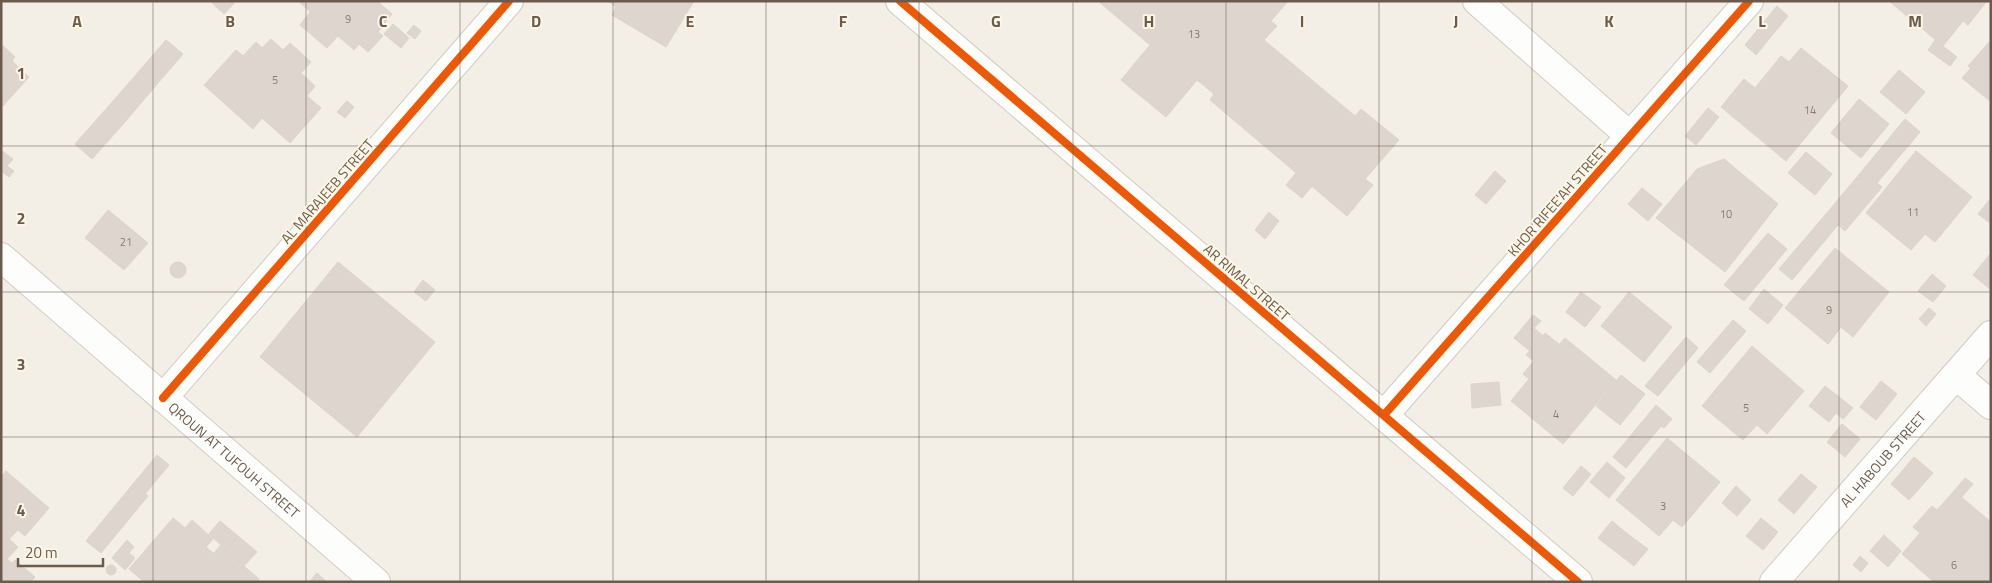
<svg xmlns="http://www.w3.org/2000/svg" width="1992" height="583" font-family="'Titillium Web',sans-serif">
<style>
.building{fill:#ded6ce;stroke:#dbd4c9}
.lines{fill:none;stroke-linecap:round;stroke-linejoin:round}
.minor-casing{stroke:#d1cbc3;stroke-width:30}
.minor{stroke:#fdfdfb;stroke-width:28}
.cycleway-casing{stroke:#fcf6e7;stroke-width:11}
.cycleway{stroke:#e8590c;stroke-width:8}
.grid{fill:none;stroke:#6c5b4c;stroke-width:1;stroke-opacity:0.55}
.labels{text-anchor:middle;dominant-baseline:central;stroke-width:4;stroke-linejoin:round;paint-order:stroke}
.number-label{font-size:11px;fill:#8a7c6e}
.street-label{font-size:14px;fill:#6c5b4c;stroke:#fcf6e7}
.grid-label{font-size:16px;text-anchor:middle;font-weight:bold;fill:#6c5b4c;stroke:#fcf6e7;stroke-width:4;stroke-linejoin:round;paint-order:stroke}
</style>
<rect width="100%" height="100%" fill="#f3efe6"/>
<g class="building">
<path d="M210,1H236L224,14Z"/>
<path d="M298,1H377L392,14L378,32L383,36L368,52L359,44L354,50Z"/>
<path d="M608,1H694L666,47L612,15L616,7Z"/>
<path d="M1098,1H1288L1271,21L1277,26L1264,40L1355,116L1361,109L1399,140L1365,179L1373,185L1347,216L1210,100L1214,94L1197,80L1166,117L1121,80L1150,45Z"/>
<path d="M1889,1H1987L1968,25L1963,21L1943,46Z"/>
<path d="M1777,6L1788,16L1756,55L1745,45Z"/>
<path d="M310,12L338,36L327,48L300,25Z"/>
<path d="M393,24L409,38L401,48L384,34Z"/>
<path d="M414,25L421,31L415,39L407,33Z"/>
<path d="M271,39L283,50L290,43L311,62L301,73L315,86L307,96L321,108L290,143L262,118L253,129L204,85L236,50L243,56L256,42L262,48Z"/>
<path d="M166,40L183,54L158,83L141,69Z"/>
<path d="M1935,40L1957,57L1950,66L1928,50Z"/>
<path d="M1991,40V85L1968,66Z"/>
<path d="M1,44L15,57L12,61L29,77L1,108Z"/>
<path d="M1801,48L1848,86L1786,161L1721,107L1744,79L1755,88L1781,56L1789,62Z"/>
<path d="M1971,68L1991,85V102L1962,78Z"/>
<path d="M141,69L158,83L124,123L107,108Z"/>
<path d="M1899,70L1925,92L1906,114L1880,92Z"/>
<path d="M1859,99L1889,124L1861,158L1831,133Z"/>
<path d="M347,101L354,107L345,118L337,112Z"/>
<path d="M107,108L124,123L92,159L75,144Z"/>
<path d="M1708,108L1719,117L1696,145L1685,136Z"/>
<path d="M1905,119L1920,132L1877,183L1862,171Z"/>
<path d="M1,150L13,159L7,166L14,171L9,177L1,171Z"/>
<path d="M1916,151L1972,197L1935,242L1925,234L1911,250L1866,213Z"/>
<path d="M1806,152L1832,174L1815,195L1788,173Z"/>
<path d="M1724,159L1778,204L1725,272L1656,218L1697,169Z"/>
<path d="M1495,171L1506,181L1486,204L1475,195Z"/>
<path d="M1862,171L1882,187L1845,231L1826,214Z"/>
<path d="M1296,173L1312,186L1302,198L1286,185Z"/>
<path d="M1642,188L1662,204L1648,221L1628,204Z"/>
<path d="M1991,198V224L1978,214Z"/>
<path d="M108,210L148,243L124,270L85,238Z"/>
<path d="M1269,212L1279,221L1265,239L1255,230Z"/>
<path d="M1826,214L1838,225L1792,280L1779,269Z"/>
<path d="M1768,233L1787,249L1744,301L1724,285Z"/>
<path d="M1835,248L1889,292L1853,337L1841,327L1828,344L1785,308Z"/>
<path d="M1991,253V290L1973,275Z"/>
<circle cx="178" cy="270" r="8"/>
<path d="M338,262L435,342L357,437L260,357Z"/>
<path d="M1932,274L1946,286L1933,302L1918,291Z"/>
<path d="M423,280L435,290L426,301L414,292Z"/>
<path d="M1764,289L1783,305L1768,324L1749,309Z"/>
<path d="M1581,292L1601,307L1585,327L1566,312Z"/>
<path d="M1629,292L1672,327L1644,362L1601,326Z"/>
<path d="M1929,308L1936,314L1926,326L1919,319Z"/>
<path d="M1533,315L1541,321L1534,328L1543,336L1530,351L1514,338Z"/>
<path d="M1733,320L1746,331L1710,373L1697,362Z"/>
<path d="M1545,333L1559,344L1551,354L1545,348L1534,361L1526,355Z"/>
<path d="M1686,337L1698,348L1658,396L1645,386Z"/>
<path d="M1565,338L1616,380L1563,444L1511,401L1529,379L1523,374L1545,348L1551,354Z"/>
<path d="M1752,346L1804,391L1767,434L1757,425L1743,440L1702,406Z"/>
<path d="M1621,375L1645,394L1620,425L1596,406Z"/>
<path d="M1881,381L1897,394L1876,420L1860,407Z"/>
<path d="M1499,382L1501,405L1472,408L1471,384Z"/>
<path d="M1825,386L1853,408L1843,419L1836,413L1829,422L1809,406Z"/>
<path d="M1656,405L1672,419L1664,428L1661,426L1626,468L1613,457Z"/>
<path d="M1842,424L1860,439L1845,457L1827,442Z"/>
<path d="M1667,438L1720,482L1682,527L1673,520L1659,536L1616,500Z"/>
<path d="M157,455L169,465L145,494L133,484Z"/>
<path d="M1914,457L1933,473L1909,500L1891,484Z"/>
<path d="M1607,462L1625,478L1609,498L1590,482Z"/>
<path d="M1581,466L1591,474L1573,496L1563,488Z"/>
<path d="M6,471L49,508L25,536L18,530L9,539L18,547L7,559L12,563L15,560L35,577L30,582H1V477Z"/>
<path d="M1801,474L1817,487L1794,514L1778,500Z"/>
<path d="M1965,478L1973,484L1962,497L1954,491Z"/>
<path d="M133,484L148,496L101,553L86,541Z"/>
<path d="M1736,486L1751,500L1737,516L1722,503Z"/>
<path d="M1954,491L1991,522V582H1934L1902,554L1920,533L1913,527L1932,506L1937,510Z"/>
<path d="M173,518L185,528L192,520L213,539L206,547L232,569L238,561L259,579L257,582H144L129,569Z"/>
<path d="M1761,518L1778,532L1763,550L1746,536Z"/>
<path d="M220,521L238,536L220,558L214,553L221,545L209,534Z"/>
<path d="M1612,521L1629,535L1616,552L1598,538Z"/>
<path d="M1629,535L1648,549L1634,566L1616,552Z"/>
<path d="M1884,535L1901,551L1888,567L1870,551Z"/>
<path d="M238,536L257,552L244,566L238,561L232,569L220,558Z"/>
<path d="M127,540L134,547L129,553L135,558L125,570L112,558Z"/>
<path d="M1860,556L1868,563L1861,572L1853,565Z"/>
<circle cx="111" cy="570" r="5"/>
<path d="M317,573L327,582H309Z"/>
</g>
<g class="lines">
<defs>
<g id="minor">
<path d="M900,1L1578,582"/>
<path d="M1477,1L1630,136"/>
<path id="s1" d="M1,257L376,582"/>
<path d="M1956,375L1991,405"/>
<path d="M163,398L509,1"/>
<path d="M1384,415L1749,1"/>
<path id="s2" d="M1774,582L1991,335"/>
</g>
</defs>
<use href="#minor" class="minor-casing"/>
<use href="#minor" class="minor"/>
<defs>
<g id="cycleway">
<path d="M900,1L1578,582"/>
<path d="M163,398L509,1"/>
<path d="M1384,415L1749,1"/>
</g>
</defs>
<use href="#cycleway" class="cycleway-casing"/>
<use href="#cycleway" class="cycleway"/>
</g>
<path class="grid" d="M153,1V582M306,1V582M460,1V582M613,1V582M766,1V582M919,1V582M1073,1V582M1226,1V582M1379,1V582M1532,1V582M1686,1V582M1839,1V582M1,146H1991M1,292H1991M1,437H1991"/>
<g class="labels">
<g class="number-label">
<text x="348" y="19">9</text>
<text x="1194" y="34">13</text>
<text x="275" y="80">5</text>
<text x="1810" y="110">14</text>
<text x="1913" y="212">11</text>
<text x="1726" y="214">10</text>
<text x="126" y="242">21</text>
<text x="1829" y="310">9</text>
<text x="1746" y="408">5</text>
<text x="1556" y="414">4</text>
<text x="1663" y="506">3</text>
<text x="1954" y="565">6</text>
</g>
<g class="street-label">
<text transform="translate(327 191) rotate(-49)">AL MARAJEEB STREET</text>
<text transform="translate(1557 200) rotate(-49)">KHOR RIFEE'AH STREET</text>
<text transform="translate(1247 282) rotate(41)">AR RIMAL STREET</text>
<text stroke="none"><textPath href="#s1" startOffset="309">QROUN AT TUFOUH STREET</textPath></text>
<text stroke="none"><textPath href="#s2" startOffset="164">AL HABOUB STREET</textPath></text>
</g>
</g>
<g class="grid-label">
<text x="77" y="27">A</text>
<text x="230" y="27">B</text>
<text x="383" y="27">C</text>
<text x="536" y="27">D</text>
<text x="690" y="27">E</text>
<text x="843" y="27">F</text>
<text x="996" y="27">G</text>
<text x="1149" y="27">H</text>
<text x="1302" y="27">I</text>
<text x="1456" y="27">J</text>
<text x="1609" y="27">K</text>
<text x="1762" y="27">L</text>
<text x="1915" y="27">M</text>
<text x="21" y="79">1</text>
<text x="21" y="224">2</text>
<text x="21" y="370">3</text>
<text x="21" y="516">4</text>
</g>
<rect width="1992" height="583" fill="none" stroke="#6c5b4c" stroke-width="5"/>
<path d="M18 558v8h85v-8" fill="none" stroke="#6c5b4c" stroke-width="2.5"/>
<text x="25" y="558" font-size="15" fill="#6c5b4c" stroke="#fcf6e7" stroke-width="4" paint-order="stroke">20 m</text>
</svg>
